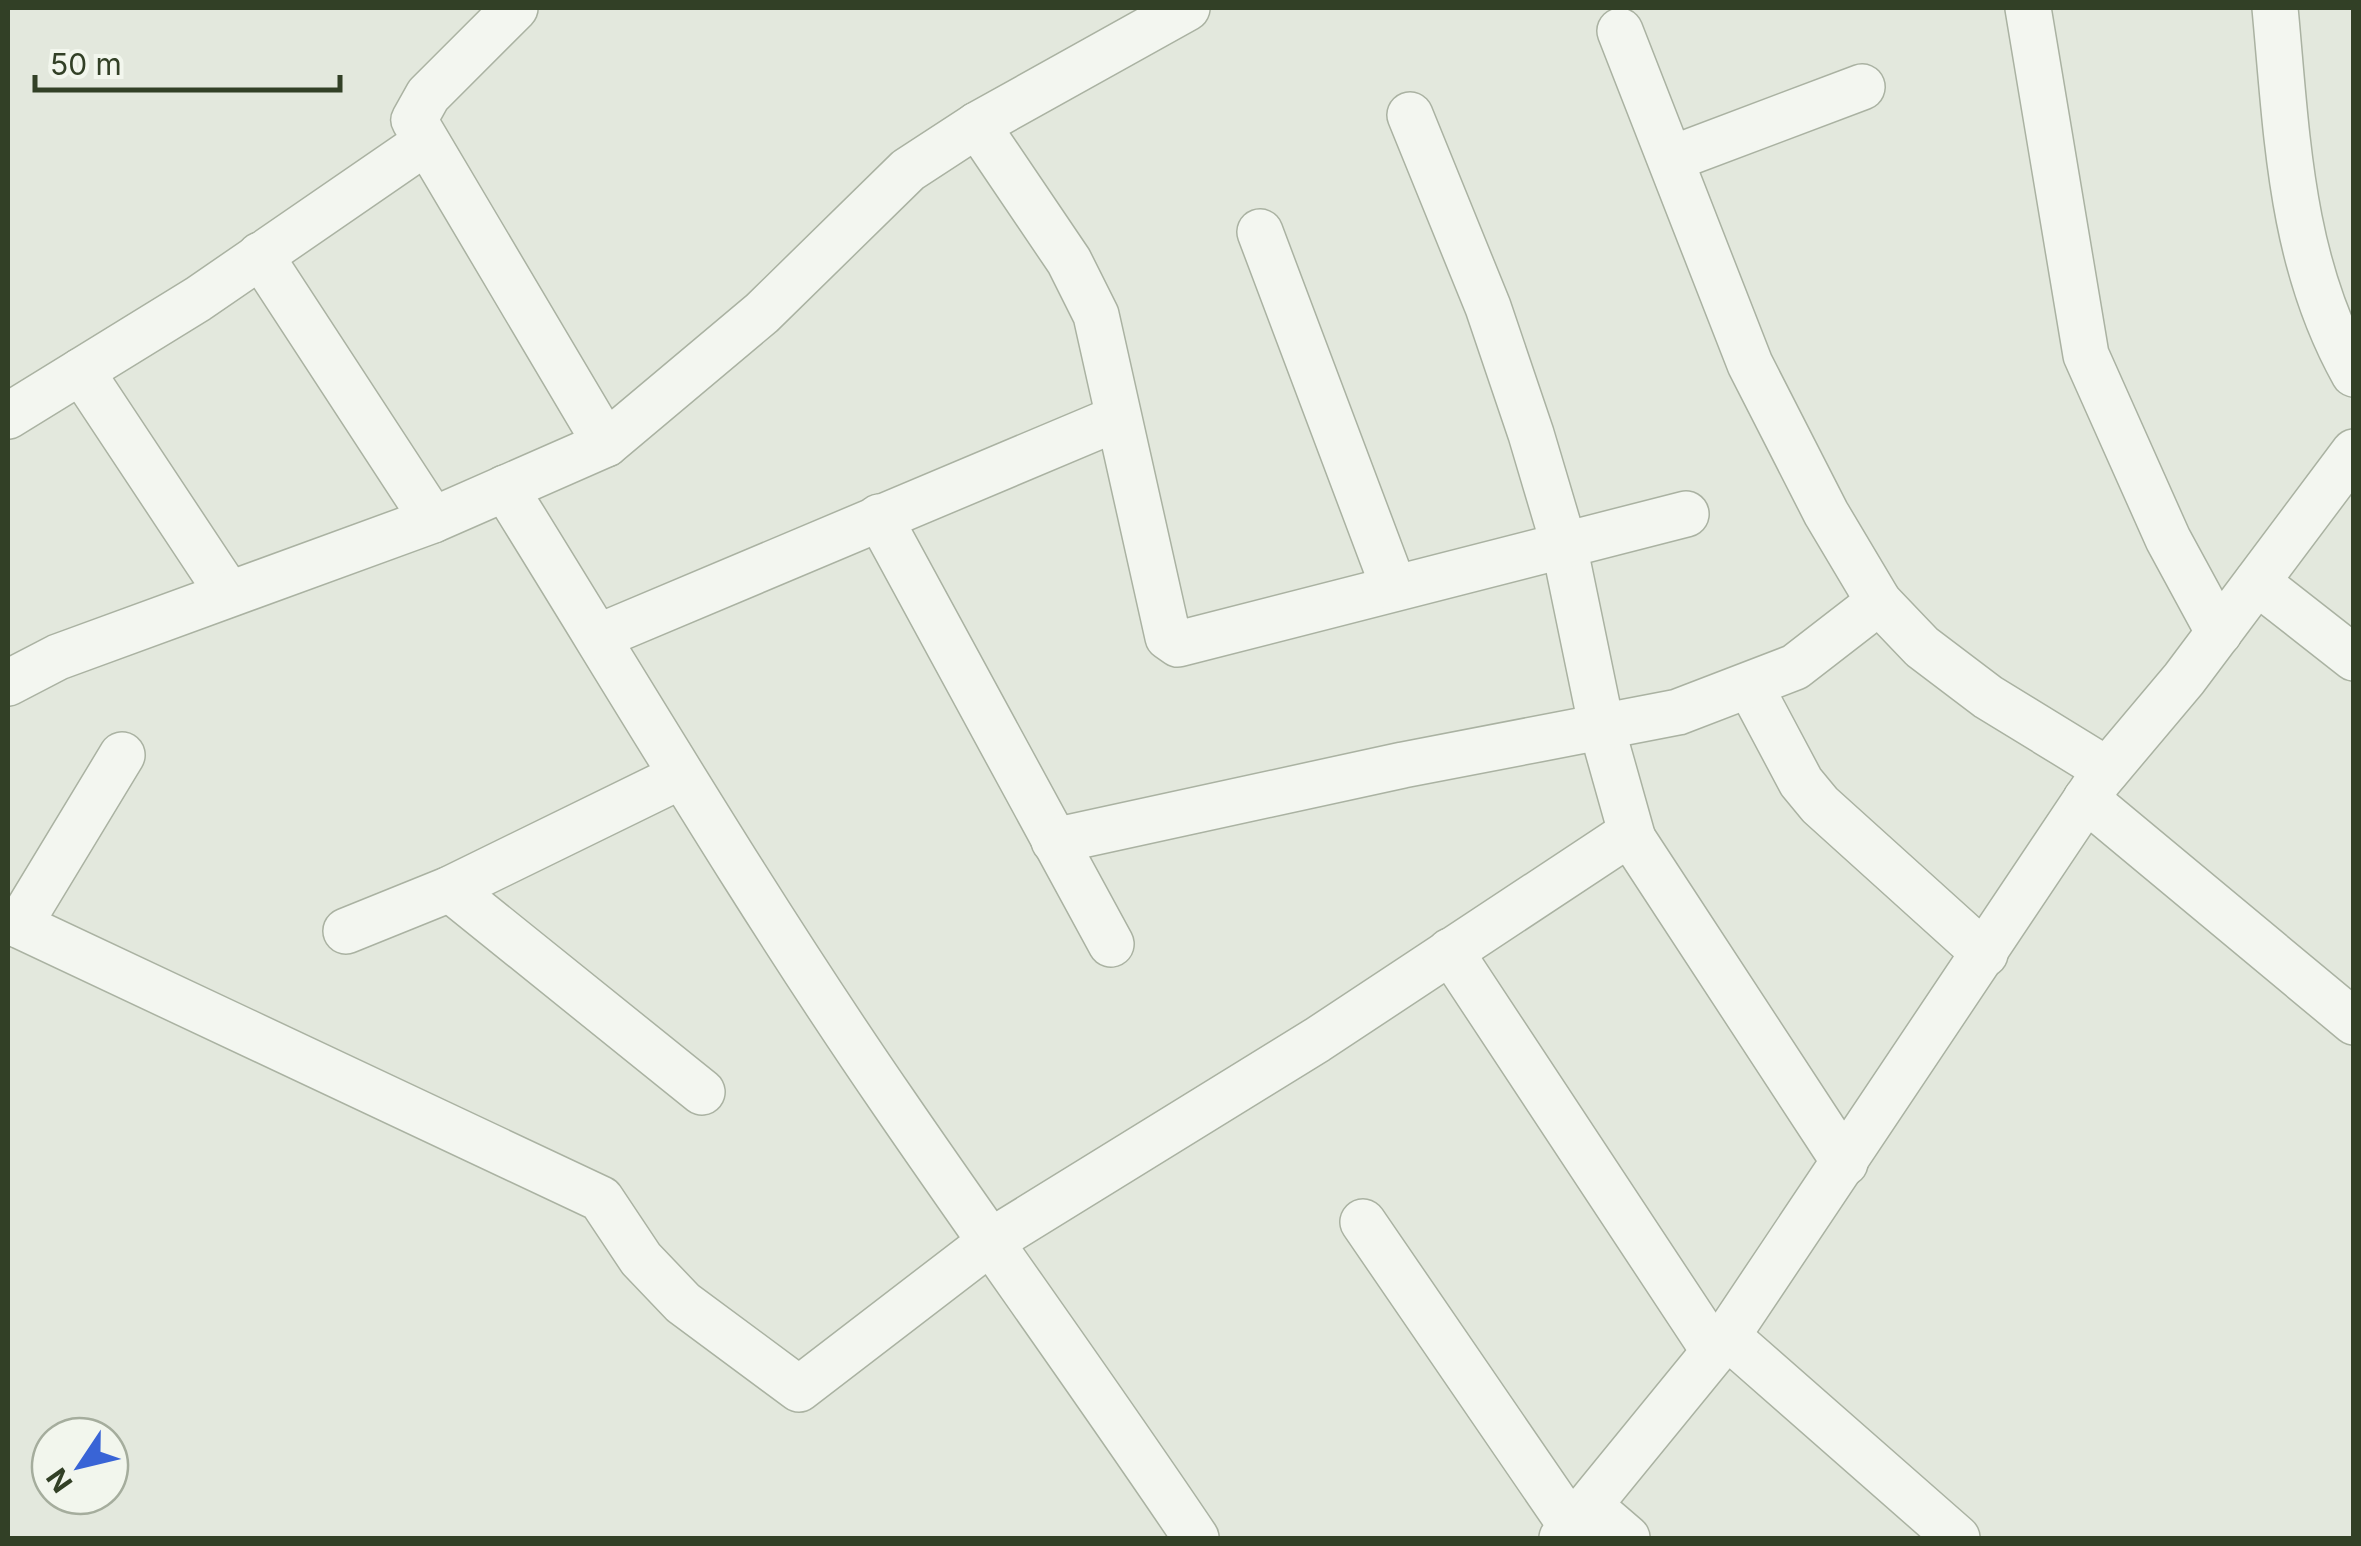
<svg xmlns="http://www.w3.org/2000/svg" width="2361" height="1546" font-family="Inter,sans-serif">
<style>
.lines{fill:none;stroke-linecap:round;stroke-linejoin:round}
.minor-casing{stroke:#aab2a2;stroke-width:48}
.minor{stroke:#f3f6f0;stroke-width:45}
</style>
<rect width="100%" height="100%" fill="#e3e8dd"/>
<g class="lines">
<defs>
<g id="minor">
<path d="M515,8L428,95L414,120L606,444"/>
<path d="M2028,8L2086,355L2168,539L2219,633"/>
<path d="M2275,8C2287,135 2290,260 2354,374"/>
<path d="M1620,31L1750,364L1826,513L1879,602L1922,647L1988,697L2107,770"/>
<path d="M1410,115L1488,307L1531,434L1564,545L1602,729L1633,839"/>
<path d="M977,125L1069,261L1096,315L1168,637L1178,644L1686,514"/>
<path d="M1671,159L1862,87"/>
<path d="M1260,232L1394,588"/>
<path d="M260,255L433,520"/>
<path d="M81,371L228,593"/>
<path d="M8,416L198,299L426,142"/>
<path d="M505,488C633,694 756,903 894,1103C994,1249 1098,1392 1196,1538"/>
<path d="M879,517L1111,944"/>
<path d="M2257,582L2354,658"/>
<path d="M598,637L1118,418"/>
<path d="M8,683L58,657L433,520L606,444L762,313L908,170L977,125L1187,8"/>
<path d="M1751,688L1801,782L1820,805L1985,954"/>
<path d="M2086,799L2354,1022"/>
<path d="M1054,841L1403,765L1678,712L1795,667L1879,602"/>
<path d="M450,889L702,1092"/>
<path d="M8,920L601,1199L641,1259L683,1303L799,1389L993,1240L1317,1040L1618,841L1633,839L1845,1163"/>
<path d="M19,925L122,755"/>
<path d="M346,931L450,889L681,776"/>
<path d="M1450,951L1714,1351"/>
<path d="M1363,1222L1572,1527"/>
<path d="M1727,1336L1957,1538"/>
<path d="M1591,1507L1627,1538"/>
<path d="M1562,1538L1727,1336L2099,780L2184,679L2354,452"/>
</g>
</defs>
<use href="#minor" class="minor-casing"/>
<use href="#minor" class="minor"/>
</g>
<rect width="2361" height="1546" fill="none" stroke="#324026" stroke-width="20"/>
<g transform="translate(80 1466) rotate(235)"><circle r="48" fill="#f2f6ed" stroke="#a5ad9d" stroke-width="2.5"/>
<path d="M0-8L18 38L0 25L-18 38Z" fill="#3964d6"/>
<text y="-15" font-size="28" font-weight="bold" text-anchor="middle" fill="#324026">N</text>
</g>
<path d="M35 75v15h305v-15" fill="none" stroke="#324026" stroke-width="5"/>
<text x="50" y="75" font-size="30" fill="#324026" stroke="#f2f6ed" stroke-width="8" paint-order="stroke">50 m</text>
</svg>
